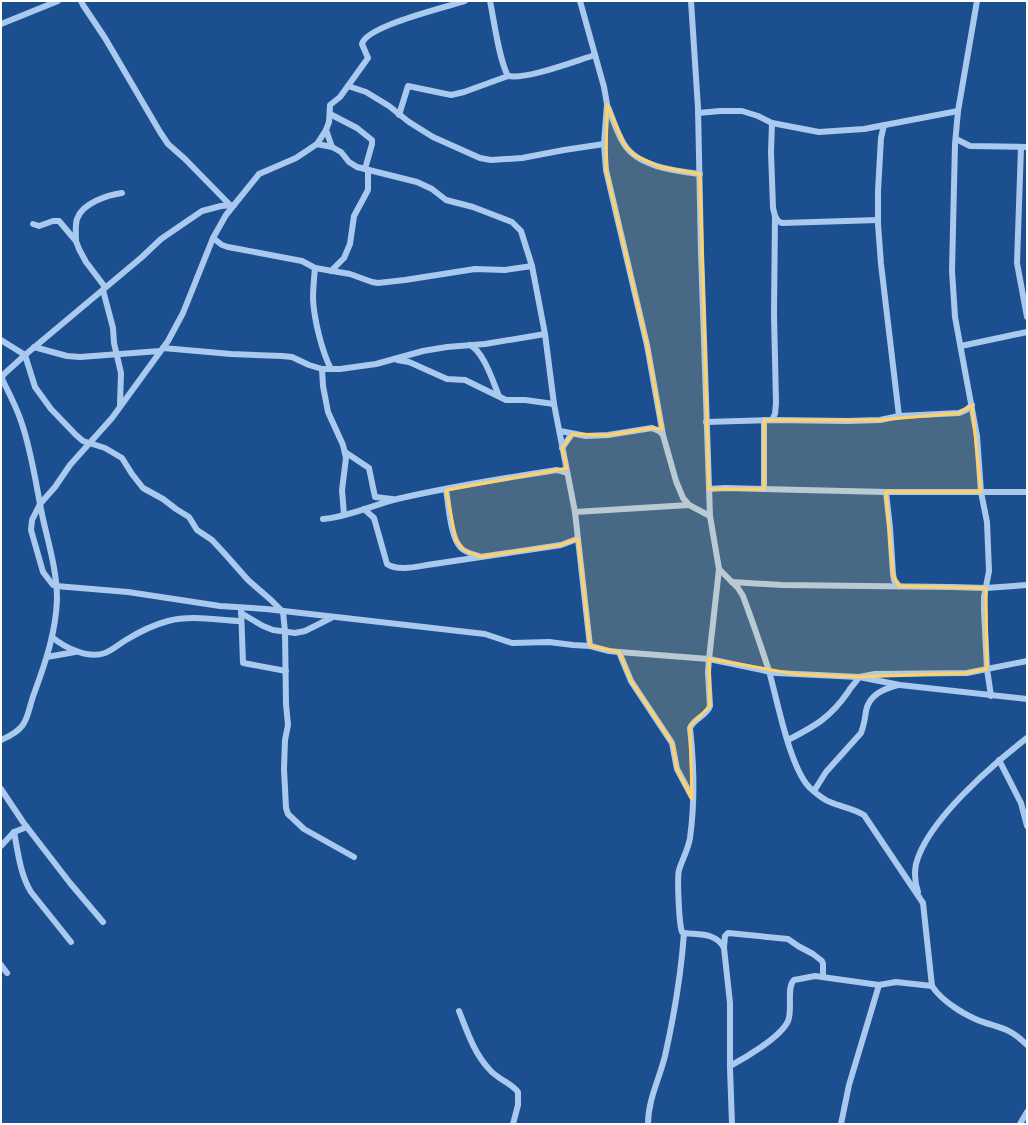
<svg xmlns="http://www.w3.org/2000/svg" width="1028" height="1125" font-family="Lato,sans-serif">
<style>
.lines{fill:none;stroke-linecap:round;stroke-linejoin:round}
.minor{stroke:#a9c9ee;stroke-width:6}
.marked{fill:#ffd166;fill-opacity:0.2;stroke:#ffd166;stroke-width:3;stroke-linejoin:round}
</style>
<rect width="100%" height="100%" fill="#1b4f8f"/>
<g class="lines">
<g class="minor">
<path d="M81,1L83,5L105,38L160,132L168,144L185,159L230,205"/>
<path d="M465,1C446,7 366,26 362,44L368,58L340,97L330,105L329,122L326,130L317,144L296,158L259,174L226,215L213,238L183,313L168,341L112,418L70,465L55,487L40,504L32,520L31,530L43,572L53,585L56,586L128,592L220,606L266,609L485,634L512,643L549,642L573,645L590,646L609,651L619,652L709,659L776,673L859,677L900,685L1027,699"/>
<path d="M490,1C494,20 499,60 508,76C526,80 575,61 595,55"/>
<path d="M580,1L604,87L607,104L604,144L606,170L647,345L663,435L676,481L683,498L689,505L710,516"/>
<path d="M691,1L698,108L701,252L710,516L719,569L738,588L743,596C752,620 761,646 769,671C777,699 790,769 810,788C816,793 822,799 830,802C841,807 853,808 864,815L923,903L932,986C942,1002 969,1018 986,1023C1005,1029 1012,1030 1027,1045"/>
<path d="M977,1L958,111L955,144L952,271L955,317L977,436L981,492L987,522L989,571L984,597V610L987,669L991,696"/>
<path d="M1,24L58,1"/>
<path d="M348,86L366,92L389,106L409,122L433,137L480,158L491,160L522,158L564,150L604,144"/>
<path d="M608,107C613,119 617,133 624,144C638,167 676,171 700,174"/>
<path d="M698,113L720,111H742L758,116L772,123L819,132L864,129L958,111"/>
<path d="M330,114L357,128L372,140V144L365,169"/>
<path d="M399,115L408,86L451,95L464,92L508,76"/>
<path d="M772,123L771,152L773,208L775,216L778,221L782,223L878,220"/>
<path d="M884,125L881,138L878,191V224L881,264L899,416"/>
<path d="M326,130L332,147"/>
<path d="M956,139L970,146L1027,147"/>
<path d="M317,144L332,147L341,152L349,162L357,167L417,182L432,189L446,200L473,207L512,222L521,231L532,266L545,334L554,404L575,512L590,646"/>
<path d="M1021,147L1017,263L1027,317"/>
<path d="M33,224L39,226L53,221H59L76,241L79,249L86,262L105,287"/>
<path d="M213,238L222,245L228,247L302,261L315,268L350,274L372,282L378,283L405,280L475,269L505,270L532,266"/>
<path d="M76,241C76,234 75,225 77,219C82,203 108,195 122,193"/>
<path d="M315,268C314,279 313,289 313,299C314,319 322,352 331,369"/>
<path d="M331,271L344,258L350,244L354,216L368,190V170"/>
<path d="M103,290L113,328L114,343L121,373L120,405"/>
<path d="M1,340L25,355L35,387L51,409L76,435L83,441L105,448L122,458L132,474L143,488L163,499L176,509L189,517L197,530L212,540L225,554L248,580L271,600L283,612L285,631L286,704L288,725L285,740L284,769L286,808L288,814L304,829L354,857"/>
<path d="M470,345C484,352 493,382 499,396"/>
<path d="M961,346L1027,332"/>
<path d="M34,347L67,356L80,357L160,351"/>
<path d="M163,348L231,354L282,356L292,357L309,365L322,369H340L376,364L423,351L447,347L485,344L545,334"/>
<path d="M397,360L409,362L447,379L465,380L506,400H525L554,404"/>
<path d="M322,369L323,386L328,412L343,445L346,458L342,490L344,515"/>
<path d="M764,420V489"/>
<path d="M772,420L775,414L776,403L774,314L775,216"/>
<path d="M706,422L772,420L848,421L880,420L899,416L959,413L966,410L972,405"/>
<path d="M560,431L586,436L608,435L652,428L659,431L663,435"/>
<path d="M562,448L572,434"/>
<path d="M345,452L369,468L375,497L392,499"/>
<path d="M709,489L725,488L886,492H1027"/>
<path d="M446,490C449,506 450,537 461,548C466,553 473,554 479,556"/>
<path d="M886,492L890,528L893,574L894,580L899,586"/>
<path d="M364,509L374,518L387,564C397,571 415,567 427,565L561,545L577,539"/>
<path d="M575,512L689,505"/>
<path d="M323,519C348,517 373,505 397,499C450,487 504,478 557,470L567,473"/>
<path d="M719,569L709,659L708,672L710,706C707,716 694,718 690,728C694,764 695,802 690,838C688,850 682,860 679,870C677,878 679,924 682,932L684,933C698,935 716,932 724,948L730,1003V1068L732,1124"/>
<path d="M732,582L782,585L951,587L986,588L1027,585"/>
<path d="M241,608L243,663L286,671"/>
<path d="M241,613L263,626L273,630L295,633L305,631L331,618"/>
<path d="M52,637C65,648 88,659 105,653C113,650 119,644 126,640C139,632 153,625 168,621C191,615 217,620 241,621"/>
<path d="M619,652L631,681L672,743L677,769L692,797"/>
<path d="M47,657L75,652"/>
<path d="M1,740C31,727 25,717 35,691C46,661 56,631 57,599C57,572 49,545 43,519C36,486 32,452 21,421C16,406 9,393 2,379L3,375L25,355L142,257L161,239L202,211L221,206L234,205"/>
<path d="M788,740C815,726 830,718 848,692C851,686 856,683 859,677L875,674L967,673L1027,661"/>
<path d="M999,760L1021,803L1027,826"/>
<path d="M1,789L23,822L70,883L103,922"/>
<path d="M814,791L826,772L861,733C864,725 865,719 866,711C869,695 883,689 898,685"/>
<path d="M14,832C18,852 20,874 31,892L71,942"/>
<path d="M1,846L14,832L27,827"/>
<path d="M918,892C915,883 914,874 916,864C927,821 992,765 1027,738"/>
<path d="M724,947L725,936L728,933L788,939L798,946L813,954L822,961L823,964V977"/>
<path d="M1,965L7,973"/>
<path d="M459,1011C467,1031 474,1053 489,1069C497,1079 510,1082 518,1092V1105L513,1124"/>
<path d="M730,1066C745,1058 781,1037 788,1021C793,1010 786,987 794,980L815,976L879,985L896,982L932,986"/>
<path d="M648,1124C648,1100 659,1080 665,1056C674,1016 681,975 684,933"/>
<path d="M841,1124L849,1085L879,985"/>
<path d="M1020,1124L1027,1112"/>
</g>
</g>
<path class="marked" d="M607,104L624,144L634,155L661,167L700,174L709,489H764V420H880L959,413L972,405L981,492H886L893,574L899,586L986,588L987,669L967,673L859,677L795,674L709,659L710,706L690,726L692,799L677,769L672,743L631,681L619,652L590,646L578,539L561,545L480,557L464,550L456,541L446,490L567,468L562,448L572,434L608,435L652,428L662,429L647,345L606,170Z"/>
<rect width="1028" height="1125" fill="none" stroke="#ffffff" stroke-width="4"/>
</svg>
